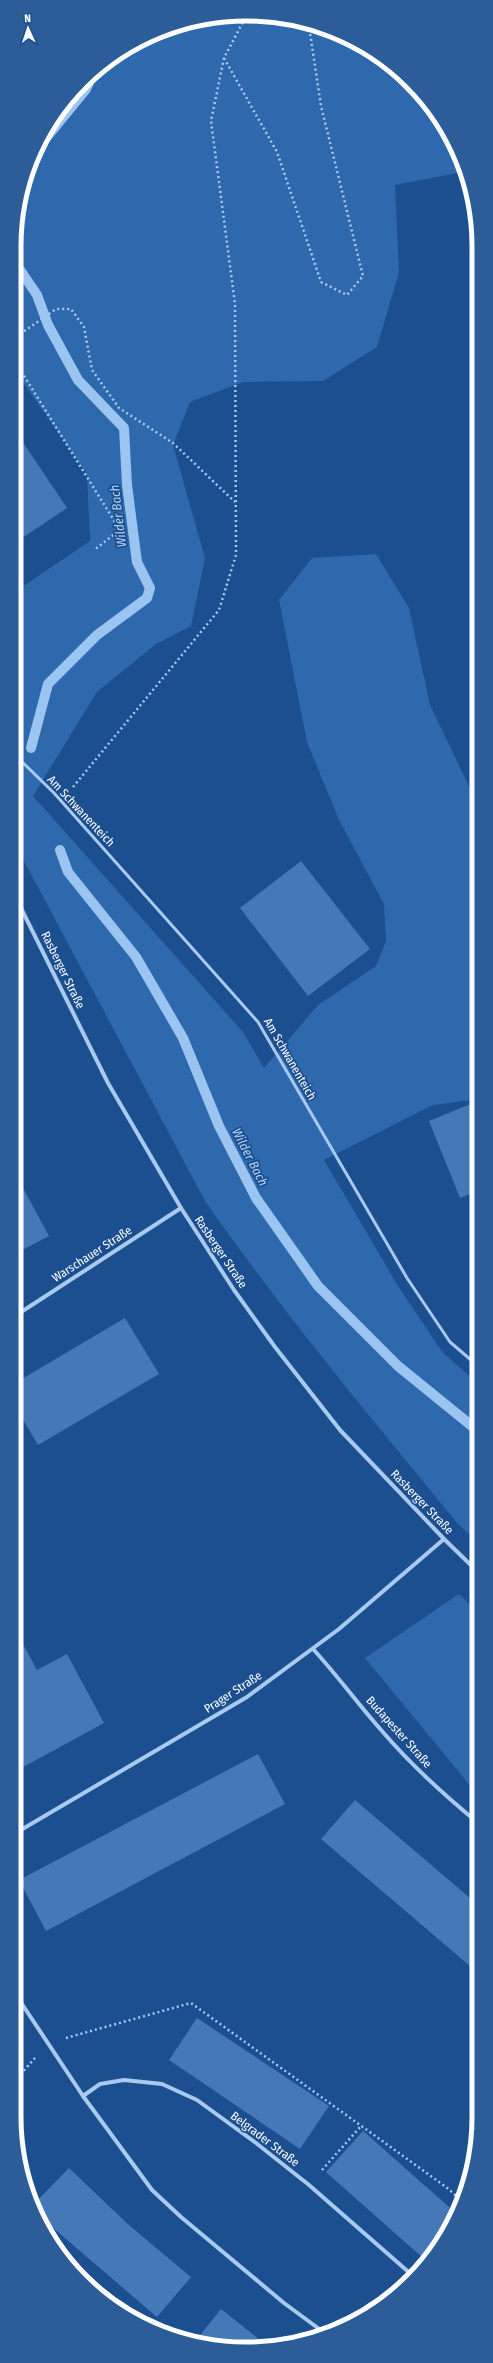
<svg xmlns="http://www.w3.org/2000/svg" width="493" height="2363" font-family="'Fira Sans Condensed',sans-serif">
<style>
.green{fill:#2e69ad}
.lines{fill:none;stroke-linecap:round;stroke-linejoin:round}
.stream{stroke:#9cc4f0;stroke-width:10}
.building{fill:#4478b7}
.path{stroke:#a9c9ee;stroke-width:2.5;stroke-dasharray:2 3;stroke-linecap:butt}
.service{stroke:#a9c9ee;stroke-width:3}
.minor{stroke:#a9c9ee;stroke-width:4}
.labels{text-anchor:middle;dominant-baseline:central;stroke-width:3.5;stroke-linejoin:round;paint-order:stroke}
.street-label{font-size:12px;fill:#fff;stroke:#1b4f8f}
.water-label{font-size:13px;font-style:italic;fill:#b5d3f5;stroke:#1b4f8f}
.rim{fill:none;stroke:#fff;stroke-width:5}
</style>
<rect width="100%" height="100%" fill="#1b4f8f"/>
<g class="green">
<path d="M277,16L349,38L411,82L455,144L463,172L395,185L399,272L377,347L323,381L243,382L190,402L173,445L205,558L191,626L156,644L97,692L33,796L243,1032L264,1068L318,1005L376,966L386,941L384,904L340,822L307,742L279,600L312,558L376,554L409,608L430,705L478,805V1099L433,1105L324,1160L398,1286L443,1353L478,1383L477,1541L458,1524C371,1418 283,1313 205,1201L15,844L16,591L90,541L87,474L16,372V216L45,130L105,62L186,22Z"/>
<path d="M459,1594L477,1611V1794L365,1658Z"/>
</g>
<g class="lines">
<g class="stream">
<path d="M41,144L86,89L92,76"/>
<path d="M16,221L26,186"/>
<path d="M16,264L37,295L48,325L78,380L124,428L127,485L137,562L150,588L147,598L97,635L48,684L31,748"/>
<path d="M60,850L68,872L136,957L183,1038L219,1126L256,1198L318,1286L398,1366L478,1431"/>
</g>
</g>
<g class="building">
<path d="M16,432L67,508L16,542Z"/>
<path d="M301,861L370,949L308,996L240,908Z"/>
<path d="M478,1101V1191L460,1198L429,1121Z"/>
<path d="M15,1173L49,1236L15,1254Z"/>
<path d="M125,1318L159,1374L38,1445L15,1406V1383Z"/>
<path d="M15,1629L37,1670L67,1654L104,1723L14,1772Z"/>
<path d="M258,1754L285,1804L46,1931L19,1880Z"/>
<path d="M355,1800L477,1904V1972L321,1839Z"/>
<path d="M197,2018L329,2106L300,2149L169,2060Z"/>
<path d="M363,2131L457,2214L455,2220L424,2259L326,2172Z"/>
<path d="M69,2168L130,2226L191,2277L157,2317L38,2215L32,2206Z"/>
<path d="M221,2309L265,2344L232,2349L197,2339Z"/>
</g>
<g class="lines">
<g class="path">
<path d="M224,58L277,152L321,282L347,295L363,276L321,106L309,26"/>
<path d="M16,337L56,309H71L84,327L92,370L119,408L173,443L235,502"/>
<path d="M16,363L120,530L94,550"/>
<path d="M73,787L219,610L236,555L235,304L211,121L224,58L245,18"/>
<path d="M66,2038L191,2003L446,2187L461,2200"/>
<path d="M14,2082L35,2058"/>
<path d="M322,2170L361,2126"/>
</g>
<path class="service" d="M15,755L54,793L258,1022L407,1278L450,1342L478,1366"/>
<g class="minor">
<path d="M15,896L108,1083L181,1208L234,1290L275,1347L340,1430L444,1539L477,1571"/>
<path d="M15,1316L181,1208"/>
<path d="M313,1649C337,1675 358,1704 382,1731C411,1765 443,1794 477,1822"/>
<path d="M14,1834L247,1697L339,1629L444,1539"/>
<path d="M14,1992L83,2096L152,2190L181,2217L284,2303L326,2334"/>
<path d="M83,2096L100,2084L124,2080L162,2084L197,2100L256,2143L309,2185L412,2275"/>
</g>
</g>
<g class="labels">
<g class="street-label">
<text transform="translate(81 811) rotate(47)">Am Schwanenteich</text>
<text transform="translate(63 970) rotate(64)">Rasberger Straße</text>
<text transform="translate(290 1059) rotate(60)">Am Schwanenteich</text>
<text transform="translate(221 1252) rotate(56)">Rasberger Straße</text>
<text transform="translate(92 1254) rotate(-33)">Warschauer Straße</text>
<text transform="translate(422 1502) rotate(46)">Rasberger Straße</text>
<text transform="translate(233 1692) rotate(-33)">Prager Straße</text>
<text transform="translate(399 1732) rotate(48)">Budapester Straße</text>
<text transform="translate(265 2139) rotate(37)">Belgrader Straße</text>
</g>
<g class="water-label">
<text transform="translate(118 516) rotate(-97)">Wilder Bach</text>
<text transform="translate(250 1157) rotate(63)">Wilder Bach</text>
</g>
</g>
<path d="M0 0H493V2363H0ZM246 21H247A225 225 0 0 1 472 246V2117A225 225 0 0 1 247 2342H246A225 225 0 0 1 21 2117V246A225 225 0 0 1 246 21Z" fill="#2d5d98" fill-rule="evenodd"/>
<path class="rim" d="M246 21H247A225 225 0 0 1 472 246V2117A225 225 0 0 1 247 2342H246A225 225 0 0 1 21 2117V246A225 225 0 0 1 246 21Z"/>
<g transform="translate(28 28) rotate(357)" stroke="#1b4f8f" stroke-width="3" paint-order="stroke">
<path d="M0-3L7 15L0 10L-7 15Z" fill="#ffffff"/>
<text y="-6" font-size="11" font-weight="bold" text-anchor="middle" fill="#ffffff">N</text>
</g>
</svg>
